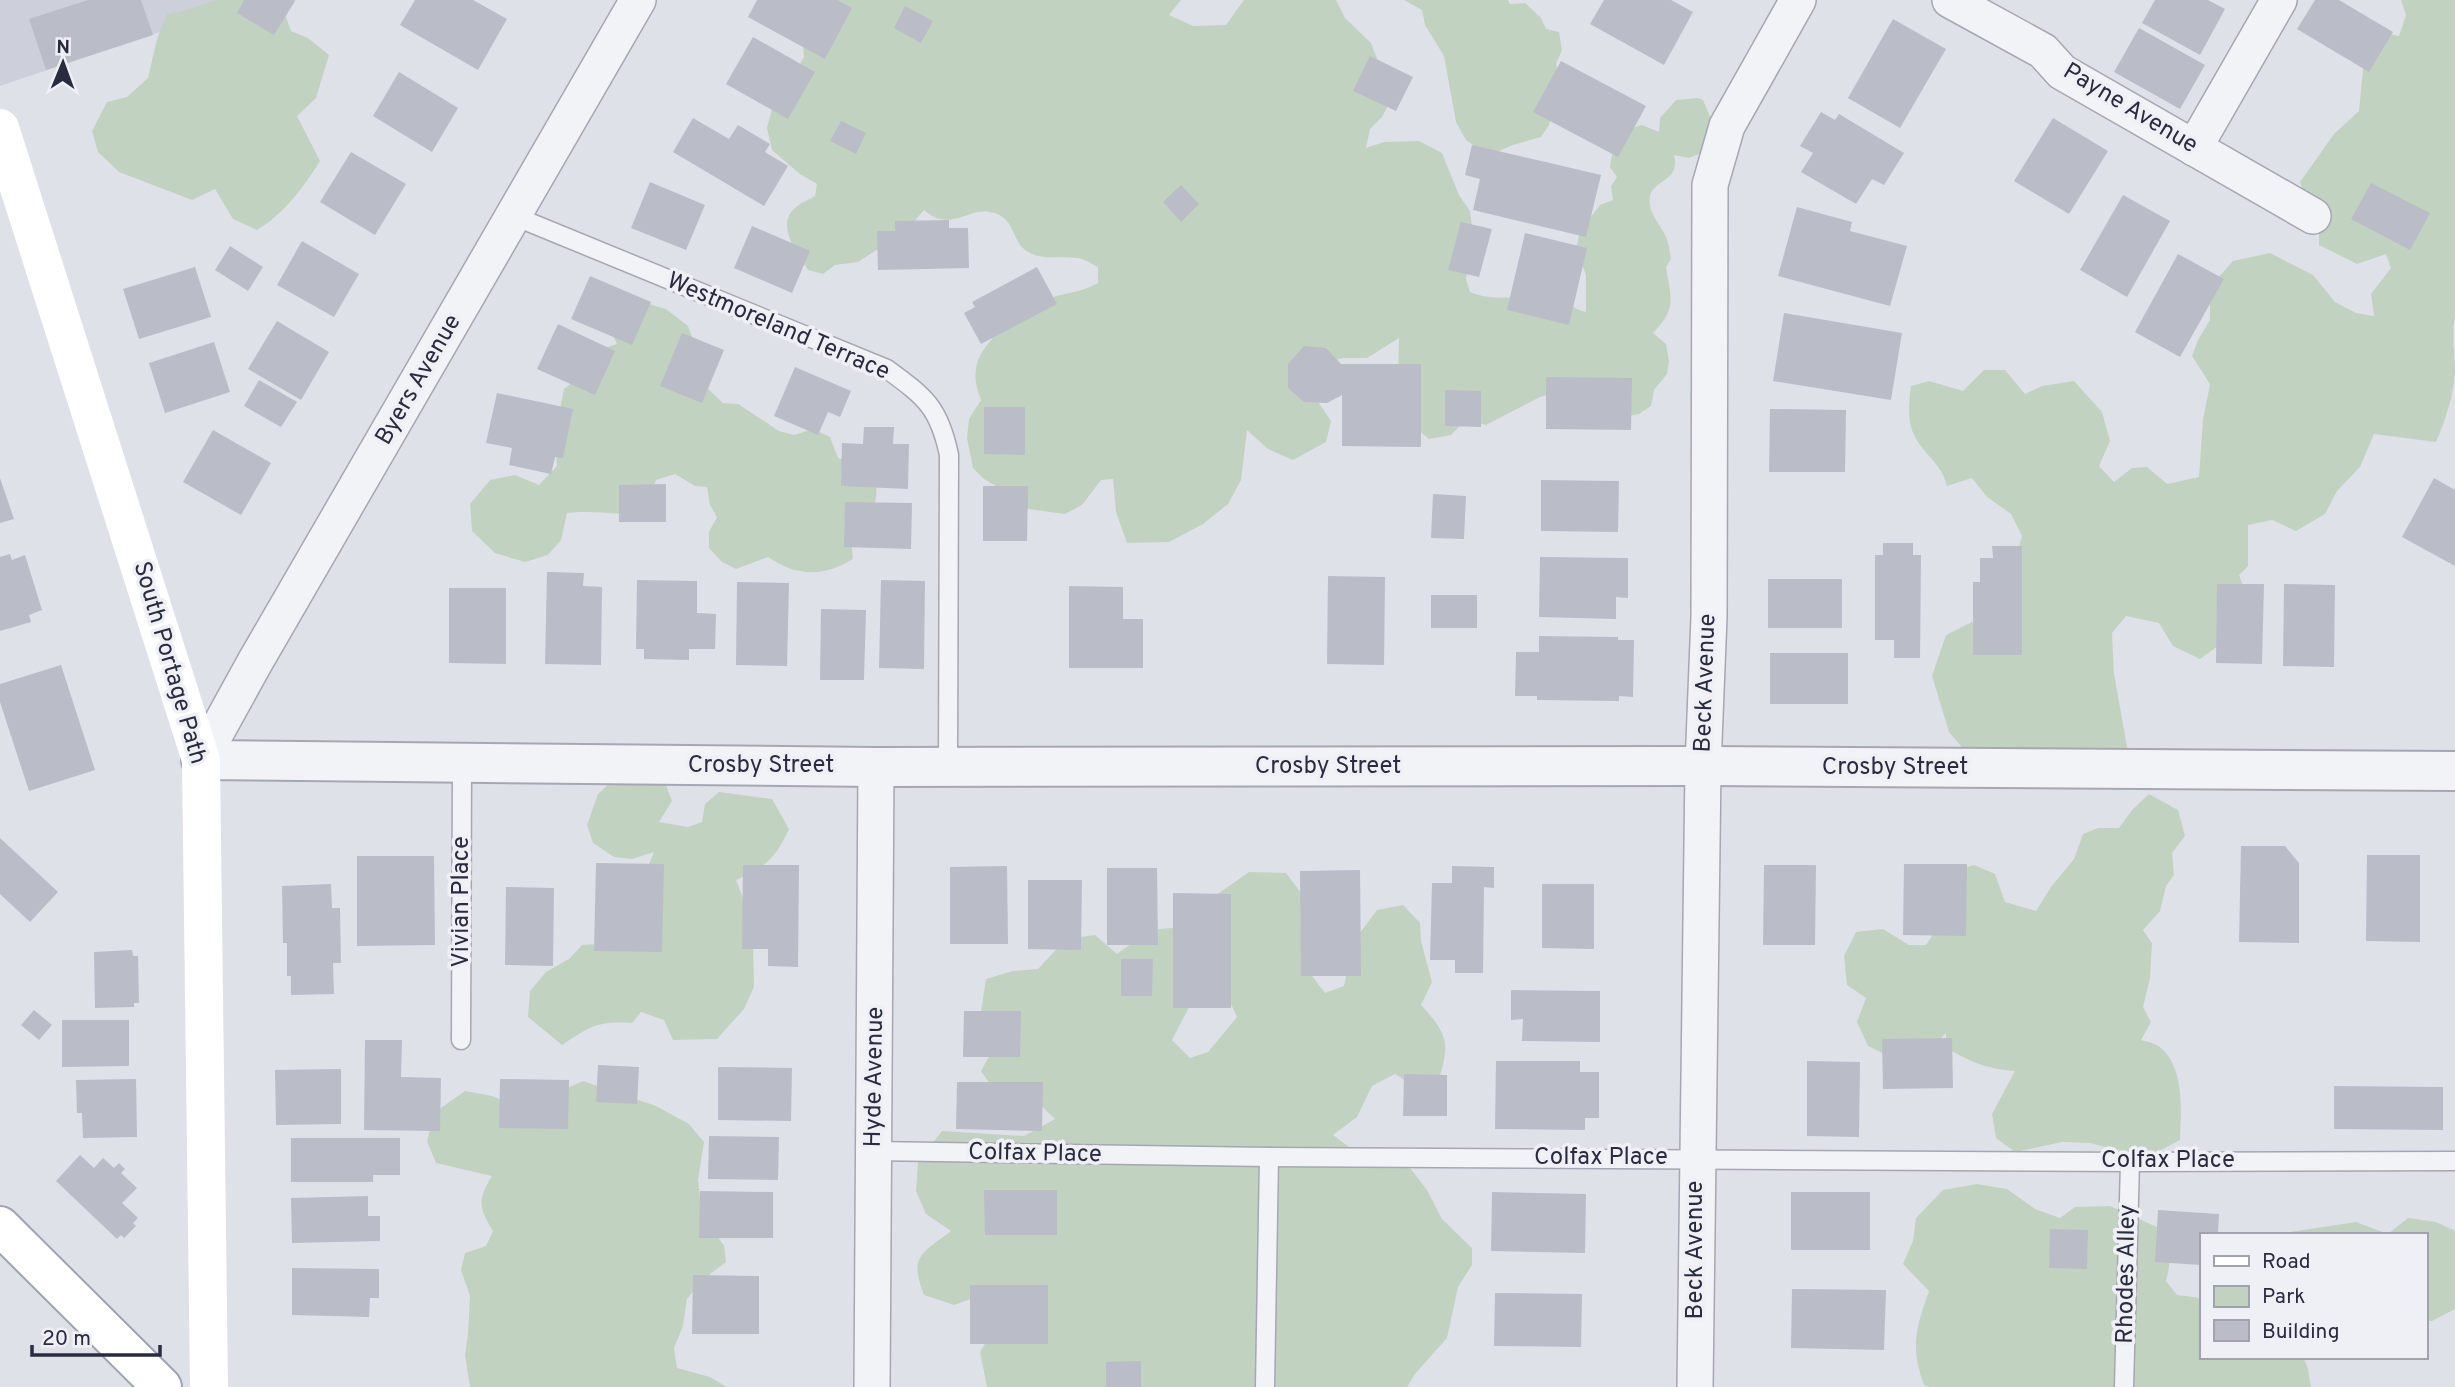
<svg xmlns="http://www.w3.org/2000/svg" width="2455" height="1387" font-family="Overpass,sans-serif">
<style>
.built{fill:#cdd0da}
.green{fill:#c2d2c1}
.building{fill:#babcc8}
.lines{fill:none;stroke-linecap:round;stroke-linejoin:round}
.service-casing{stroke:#a5a7b2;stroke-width:21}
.minor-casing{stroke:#a5a7b2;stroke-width:38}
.tertiary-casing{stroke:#a5a7b2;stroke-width:42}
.primary-casing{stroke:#9fa3b3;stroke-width:42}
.service{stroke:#f2f3f7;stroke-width:18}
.minor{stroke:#f2f3f7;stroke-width:35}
.tertiary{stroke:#f2f3f7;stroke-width:38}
.secondary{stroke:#fff;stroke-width:38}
.primary{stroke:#fff;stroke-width:38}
.labels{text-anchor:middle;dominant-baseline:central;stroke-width:7;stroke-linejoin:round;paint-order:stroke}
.street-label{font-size:24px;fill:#292c3f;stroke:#eff0f6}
</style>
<rect width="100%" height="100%" fill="#dfe1e8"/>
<path class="built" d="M0,0H225L220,12L0,86Z"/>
<g class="green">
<path d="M217,0H296L284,12L291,31L308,38L329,55L316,98L297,116L320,161C303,188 285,213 257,230L233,219L215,189L192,200L119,172L98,152L92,131L107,102L127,97L148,78L157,39L167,14L186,10Z"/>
<path d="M834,0H1181L1169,15L1193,26L1226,25L1244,0H1336L1345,18L1371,43L1392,98L1382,117L1370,129L1366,148L1384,142L1419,141L1442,153L1459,195L1470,211L1472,227L1466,279L1470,292C1498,304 1526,292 1554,299C1565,302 1575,309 1586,312V275L1576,249L1580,231L1600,205L1613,200L1611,186L1617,177L1610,167C1614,143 1617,132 1642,125L1659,132L1660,118L1676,100L1698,98L1703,100L1711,119V135L1699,154L1689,158L1674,155C1681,181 1653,180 1650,196C1647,213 1660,223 1666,237C1669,244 1670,252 1671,259L1666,267C1671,299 1677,309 1653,333L1666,344L1669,361L1667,374L1654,390L1651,406L1639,414L1598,422L1564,390L1540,397L1486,425L1467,419L1451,435L1429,439L1403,417L1398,381L1399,338L1367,358H1343L1319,365L1312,393L1331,421L1326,442L1293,460L1268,449L1247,430L1241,480L1228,504L1203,524L1169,542L1127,543L1116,512L1113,479L1101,480L1082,505L1065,514L1021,508L1001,489L984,479L973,468L967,438L969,419L981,400C977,389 974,380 976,369C978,344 1021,310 1042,301C1062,292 1079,294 1098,283V267C1092,264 1084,259 1078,258C1059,255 1042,262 1025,250C1011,239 1015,216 990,212C966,208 950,233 924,210L906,231L858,262L835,265L823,274L808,270C798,254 775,225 795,208C800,203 809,200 815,196L817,184L800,174L772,150L767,128L774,101L795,73L804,57L802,35Z"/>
<path d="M1404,0H1508L1510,4L1525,3L1541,18L1546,29L1559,32L1562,50L1556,64L1562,86L1549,125L1541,137L1513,145L1494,153L1479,149L1466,140L1456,122L1444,56L1425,25L1422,10Z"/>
<path d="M2401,0H2455V317C2451,335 2455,353 2455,372C2453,397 2446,419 2436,442L2374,434L2360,467L2337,491L2325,514L2296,531L2272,520L2248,525V566L2239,575L2247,596L2229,638L2200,659L2173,646L2159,623L2126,616L2112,633L2114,674L2128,752H1966L1949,732L1932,676L1946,635L1986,615L2015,561L2022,536L2011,514L1987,497L1972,478L1947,486C1942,464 1924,455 1914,435C1907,421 1909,402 1911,386L1929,381L1963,391L1984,370H2005L2025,394L2042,386L2074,381L2102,412L2110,441L2099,466L2114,482L2132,468L2147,467L2167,484L2199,477L2203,420L2210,384L2192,356L2198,340L2210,320V287L2233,261L2270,253L2313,275L2335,302L2356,313L2374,316L2371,294L2391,268L2386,254L2357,264L2319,245V227L2307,204L2300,182L2334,134L2359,111L2365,48L2378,32L2399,36L2406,15Z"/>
<path d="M632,299L666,309L688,326L695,345L705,386L723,403L738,404L779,431L794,435L813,429L830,437L838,458L856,463L875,476C881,508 868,516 851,541L853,559C824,577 797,577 768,557L736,569L722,562L709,548V532L717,517L710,505L707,487L695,486L675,474L656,480L652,491L632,514C610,514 590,510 567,513L561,540L548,555L525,562L495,553L472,531L470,504L490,480L515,475L539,485L557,466L555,434L564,389L582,375L599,350L617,344L611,331Z"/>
<path d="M619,775L664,780L672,801L659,822L688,827L702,822L705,804L719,792L772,799L789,829C775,859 766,867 736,880L747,909L753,941L754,987L744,1009L717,1039L673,1040L664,1020L641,1012L632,1023C597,1021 591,1026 562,1045L528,1017L530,991L546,972L569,959L582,945L616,943L654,852L632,859L614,857L593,843L587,825L598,794Z"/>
<path d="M2149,794L2178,810L2185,836L2172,853L2174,875L2166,886L2160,911L2143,930L2152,943L2150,978L2143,1007L2151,1022L2141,1040C2147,1042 2156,1043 2161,1048C2185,1069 2181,1111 2180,1140L2154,1154L2117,1150L2090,1143L2062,1142L2015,1152L1996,1138L1992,1114L2015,1071C1985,1069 1972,1062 1946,1048V1033L1932,1047L1892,1058L1868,1046L1857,1022L1866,998L1847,985L1844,956L1856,932L1883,929L1909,945H1926L1940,924L1951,873L1974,865L1995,874L2005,902L2036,911L2051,887L2074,859L2083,834L2098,828H2119L2133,809Z"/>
<path d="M1249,872L1286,873L1305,898L1306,968L1325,993L1344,986L1353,942L1377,910L1403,905L1420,923L1421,941L1432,982L1421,1005C1451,1037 1449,1046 1437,1086L1415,1087L1395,1074L1372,1086L1357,1117L1333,1135L1353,1150L1407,1164L1427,1190L1442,1219L1472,1248V1265L1458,1287L1447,1338L1415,1374L1407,1387H987L980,1352L1001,1317L985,1294L954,1305L924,1295C909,1256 921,1254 951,1231L926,1214L916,1191L918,1162L942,1131L1024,1136L1055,1119L1030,1095L996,1093L981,1071L995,1046L980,1018L986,979L1013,971L1038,969L1066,939L1095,935L1117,954L1150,930L1183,927L1201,984L1172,1040L1190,1058L1208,1052L1237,1017L1225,991L1212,898Z"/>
<path d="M583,1081L656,1106L689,1124L704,1142L698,1180L702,1213L724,1246L726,1262L701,1281L687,1299L683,1326L674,1348L677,1368L710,1377L727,1387H470L465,1355L468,1335L470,1296L461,1270L465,1253L486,1246L493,1231C479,1208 477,1200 492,1176L436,1163L427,1141L435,1112L465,1091L492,1096L522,1108Z"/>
<path d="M1977,1184L2007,1189L2035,1209L2060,1218L2075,1207L2110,1206L2168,1232C2170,1250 2171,1264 2166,1281L2177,1295L2201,1298V1357H2303L2308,1369L2311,1387H1929L1924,1385C1910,1347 1916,1328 1929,1291L1903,1264L1913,1241L1916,1218L1943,1190Z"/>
<path d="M2408,1218L2436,1222L2455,1231V1309L2432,1321H2425V1235H2288L2290,1232L2356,1222L2388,1234Z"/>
</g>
<g class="building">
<path d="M88,0H141L153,35L46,70L29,19Z"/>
<path d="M244,0H292L295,1L274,35L237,13Z"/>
<path d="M415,0H473L507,19L478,70L400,25Z"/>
<path d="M757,0H837L852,8L825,59L748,17Z"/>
<path d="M1604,0H1671L1693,12L1664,65L1590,24Z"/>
<path d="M2155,0H2208L2225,9L2200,55L2142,23Z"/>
<path d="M2315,0H2339L2393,32L2369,72L2297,29Z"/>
<path d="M905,6L933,21L921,43L894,28Z"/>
<path d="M1893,19L1946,49L1900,128L1848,98Z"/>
<path d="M2139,28L2205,65L2180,109L2114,72Z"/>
<path d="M753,37L815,72L788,119L726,84Z"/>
<path d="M1370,56L1413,77L1396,111L1353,91Z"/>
<path d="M1561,61L1646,106L1618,157L1533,112Z"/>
<path d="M399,72L458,108L432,152L373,116Z"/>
<path d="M1821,112L1835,120L1839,114L1904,153L1884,185L1872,179L1856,204L1801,172L1813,153L1800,146Z"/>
<path d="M693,118L729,139L738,125L770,144L765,152L788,166L764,206L673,152Z"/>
<path d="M2053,118L2108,151L2069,214L2014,181Z"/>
<path d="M841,121L866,133L856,154L830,141Z"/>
<path d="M1472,145L1601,175L1586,237L1473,210L1480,179L1465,175Z"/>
<path d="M351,152L406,184L375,235L320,202Z"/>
<path d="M650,182L705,205L686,250L631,228Z"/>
<path d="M2371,183L2430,213L2410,250L2351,219Z"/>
<path d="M1181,185L1199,204L1181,222L1163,202Z"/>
<path d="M2123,195L2170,221L2127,297L2080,270Z"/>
<path d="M1797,207L1852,222L1850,231L1907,246L1890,306L1778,276Z"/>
<path d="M949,220V228H968L969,268L878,270L877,231H895V221Z"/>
<path d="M1461,222L1492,229L1479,277L1448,270Z"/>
<path d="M752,226L810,251L792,293L734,268Z"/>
<path d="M1525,233L1587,248L1569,325L1507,310Z"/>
<path d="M302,241L359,274L334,317L277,285Z"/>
<path d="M230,246L263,267L248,291L215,270Z"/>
<path d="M2178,254L2224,279L2180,357L2135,332Z"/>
<path d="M195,267L211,317L139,339L123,289Z"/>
<path d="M1037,267L1057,304L981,344L964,313L975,307L972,302Z"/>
<path d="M590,276L651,302L632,345L571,319Z"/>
<path d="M1784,313L1902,333L1891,400L1773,381Z"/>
<path d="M277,321L329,352L301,400L248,369Z"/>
<path d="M558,324L615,351L595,395L537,369Z"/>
<path d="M682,333L724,350L702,403L660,386Z"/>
<path d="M214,342L230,392L165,413L149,363Z"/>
<path d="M1304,346L1326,348L1341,364H1421V447L1342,446V395L1327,403L1304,402L1288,388V364Z"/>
<path d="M795,367L851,391L840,417L828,412L818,435L774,416Z"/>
<path d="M1546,377L1632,378L1631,430L1546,429Z"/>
<path d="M259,380L297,402L281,427L244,406Z"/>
<path d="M1445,390L1481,391V427L1445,426Z"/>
<path d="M497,393L573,409L563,458L555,457L551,474L509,465L512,448L486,443Z"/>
<path d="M984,407H1025V455L984,454Z"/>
<path d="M1770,409L1846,410L1845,472H1769Z"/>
<path d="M864,427H894L893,444H909L908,489L841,486L842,443L863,444Z"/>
<path d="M213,430L271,463L241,515L183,482Z"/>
<path d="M0,478L14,519L0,523Z"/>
<path d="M2434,478L2455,490V566L2402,537Z"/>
<path d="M1541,480L1619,481L1618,532L1541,531Z"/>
<path d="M666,484V522H619V485Z"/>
<path d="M983,486H1028L1027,541H983Z"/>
<path d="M1433,494L1466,496L1464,539L1431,538Z"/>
<path d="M845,502L912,503L911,549L844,547Z"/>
<path d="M1883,543H1913V555H1921L1920,658H1894V640H1875V555H1883Z"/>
<path d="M1992,546H2022V655H1973V582H1980V558H1993Z"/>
<path d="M10,554L12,560L25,555L42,610L29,615L31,622L0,631V557Z"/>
<path d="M1540,557L1628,558V598L1616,597V619L1539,617Z"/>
<path d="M547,572L584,573L583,586L602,587L601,665L545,664Z"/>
<path d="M1328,576L1385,577L1384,665L1327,664Z"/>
<rect x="1768" y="579" width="74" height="49"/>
<path d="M637,580L697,581V613L716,614L715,649H689V660L644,659V649H636Z"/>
<path d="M881,580L925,581L924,669L879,668Z"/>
<path d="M737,582L789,583L787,666L736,665Z"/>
<path d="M2217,584H2264L2262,664L2216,663Z"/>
<path d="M2284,584L2335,585L2334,667L2283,666Z"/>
<path d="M1069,586L1123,587V619H1143V668H1069Z"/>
<path d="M449,588H506V664L449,663Z"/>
<rect x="1431" y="595" width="46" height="33"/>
<path d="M821,609L866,610L864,680H820Z"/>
<path d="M1539,636L1618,637V640H1634L1633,697L1619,696V701L1537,700V696H1515L1516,652H1539Z"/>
<rect x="1770" y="653" width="78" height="51"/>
<path d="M61,665L95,770L29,791L0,702V684Z"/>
<path d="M0,838L58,892L30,922L0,894Z"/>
<path d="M2241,846H2285L2299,863V943L2239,942Z"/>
<path d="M2367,855H2420V942L2366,941Z"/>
<path d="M357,856H434L435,945L357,946Z"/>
<path d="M596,863L664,864L662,952L594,951Z"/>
<path d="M1904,864H1967L1966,936L1903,935Z"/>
<path d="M743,865H799L798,967L768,966V949H742Z"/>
<path d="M1764,865H1816L1815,945H1763Z"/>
<path d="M1007,866L1008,944H950V867Z"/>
<path d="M1452,866L1494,867V888L1484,887L1483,973H1455V960H1430L1432,883H1452Z"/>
<path d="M1107,868H1157L1158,945H1107Z"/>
<path d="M1360,870L1361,976H1301L1300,871Z"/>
<path d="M1028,880H1082L1081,950L1028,949Z"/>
<path d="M331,884L332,908H340L341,963H333L334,994L291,995V976H287V943H283L282,886Z"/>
<path d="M1542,884H1594V949L1542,948Z"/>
<path d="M506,887L554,888L553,966L505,965Z"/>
<path d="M1173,893L1231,894V1008H1173Z"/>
<path d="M132,950L133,956H138L139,1003H134V1007L95,1008L94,952Z"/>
<path d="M1121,959H1153L1152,996H1121Z"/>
<path d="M1511,990L1600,991V1042L1522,1041L1523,1019L1511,1020Z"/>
<path d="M34,1010L52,1025L39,1040L21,1025Z"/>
<path d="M964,1011H1021L1020,1057H963Z"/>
<path d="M62,1020H129V1066L62,1067Z"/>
<path d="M1952,1038L1953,1088L1883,1089L1882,1039Z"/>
<path d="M365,1040H402L401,1077L441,1078L440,1131L364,1130Z"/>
<path d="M1496,1061H1580V1072H1599V1118H1585V1130L1495,1129Z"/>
<path d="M1807,1061L1860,1062L1859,1137L1807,1136Z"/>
<path d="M598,1065L639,1067L637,1104L596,1102Z"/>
<path d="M718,1067L792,1068L791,1121L718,1120Z"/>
<path d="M341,1069V1124L276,1125L275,1070Z"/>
<path d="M1404,1074L1447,1075V1116H1403Z"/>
<path d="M136,1079L137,1137L83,1138L82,1113H77L76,1080Z"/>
<path d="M500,1079L569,1080L568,1129L499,1128Z"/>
<path d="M957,1082H1043L1042,1131L956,1129Z"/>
<path d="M2334,1086L2443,1087V1130L2334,1129Z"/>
<path d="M709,1136L779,1137L778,1180L708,1179Z"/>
<path d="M291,1138H400V1175H373V1182H291Z"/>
<path d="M80,1155L94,1168L103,1158L114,1168L119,1163L125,1169L121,1173L137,1188L122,1203L138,1218L133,1223L136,1226L124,1238L121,1235L117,1239L56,1181Z"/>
<path d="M984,1190H1057V1235H985Z"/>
<path d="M700,1191L773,1192V1238H699Z"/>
<path d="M1492,1192L1586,1194L1585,1253L1491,1251Z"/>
<rect x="1791" y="1192" width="79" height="58"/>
<path d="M368,1196V1216H380V1241L292,1243L291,1198Z"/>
<path d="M2158,1210L2219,1214L2218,1235H2201V1265L2155,1262Z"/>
<path d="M2050,1229L2088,1230L2087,1269L2049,1268Z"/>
<path d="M292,1268L379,1269V1298H370L369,1317L292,1315Z"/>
<path d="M693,1275L759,1276V1334H692Z"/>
<rect x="970" y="1285" width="78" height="59"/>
<path d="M1792,1289L1886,1290L1884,1350L1791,1348Z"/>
<path d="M1495,1293L1582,1294L1581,1347L1494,1346Z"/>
<rect x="2352" y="1357" width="53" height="3"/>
<path d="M1141,1361V1387H1106V1362Z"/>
</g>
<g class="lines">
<defs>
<g id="service">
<path d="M514,216L887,369C925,397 939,407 949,455L948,767"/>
<path d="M461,1040L462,764"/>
<path d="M874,1151L1269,1157L2130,1162L2455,1161"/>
<path d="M1265,1387L1269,1157"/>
<path d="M2124,1387L2130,1162"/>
</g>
<g id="minor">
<path d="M1950,0L2043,51L2062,72L2313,216"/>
<path d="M2194,148L2279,0"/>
<path d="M201,760L255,662L638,0"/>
<path d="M872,1387L876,767"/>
<path d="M1695,1387L1703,766L1709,617L1710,185L1727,126L1798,0"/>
</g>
<path id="tertiary" d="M201,760L876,767L1703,766L2455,771"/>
<path id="primary" d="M0,1226L162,1387"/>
</defs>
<use href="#service" class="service-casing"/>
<use href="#minor" class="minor-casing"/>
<use href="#tertiary" class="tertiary-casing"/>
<use href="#primary" class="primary-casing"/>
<use href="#service" class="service"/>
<use href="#minor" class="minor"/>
<use href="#tertiary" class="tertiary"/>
<path class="secondary" d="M0,128L201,760L209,1387"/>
<use href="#primary" class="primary"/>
</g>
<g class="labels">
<g class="street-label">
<text transform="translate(2130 109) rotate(31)">Payne Avenue</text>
<text transform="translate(778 327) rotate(23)">Westmoreland Terrace</text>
<text transform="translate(419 380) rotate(-60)">Byers Avenue</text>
<text transform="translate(169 663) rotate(74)">South Portage Path</text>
<text transform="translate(1706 683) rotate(-88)">Beck Avenue</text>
<text x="761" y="766">Crosby Street</text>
<text x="1328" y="767">Crosby Street</text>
<text x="1895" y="768">Crosby Street</text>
<text transform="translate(462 902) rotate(-90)">Vivian Place</text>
<text transform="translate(875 1077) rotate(-89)">Hyde Avenue</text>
<text transform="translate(1035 1154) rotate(1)">Colfax Place</text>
<text x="1601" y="1158">Colfax Place</text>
<text x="2168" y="1161">Colfax Place</text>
<text transform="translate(1696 1250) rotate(-90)">Beck Avenue</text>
<text transform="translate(2127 1274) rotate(-89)">Rhodes Alley</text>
</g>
</g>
<rect x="2200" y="1233" width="228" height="126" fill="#eff0f6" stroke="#a0a2ad" stroke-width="2"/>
<rect x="2214" y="1256" width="35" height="10" fill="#ffffff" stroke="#a0a2ad" stroke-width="2"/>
<text x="2262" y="1268" font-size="21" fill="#292c3f">Road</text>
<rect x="2214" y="1286" width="35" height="21" fill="#c2d2c1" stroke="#a0a2ad" stroke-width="2"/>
<text x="2262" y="1303" font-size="21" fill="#292c3f">Park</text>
<rect x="2214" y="1320" width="35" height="21" fill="#babcc8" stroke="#a0a2ad" stroke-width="2"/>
<text x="2262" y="1338" font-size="21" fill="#292c3f">Building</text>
<g transform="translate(63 63) rotate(1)" stroke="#eff0f6" stroke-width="5" paint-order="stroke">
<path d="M0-5L12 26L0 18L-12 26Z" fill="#292c3f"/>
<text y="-10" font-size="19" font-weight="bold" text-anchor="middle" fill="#292c3f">N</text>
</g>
<path d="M32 1345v10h128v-10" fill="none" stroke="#292c3f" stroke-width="3.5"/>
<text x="42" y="1345" font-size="21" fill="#292c3f" stroke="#eff0f6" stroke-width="5" paint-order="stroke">20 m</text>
</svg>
